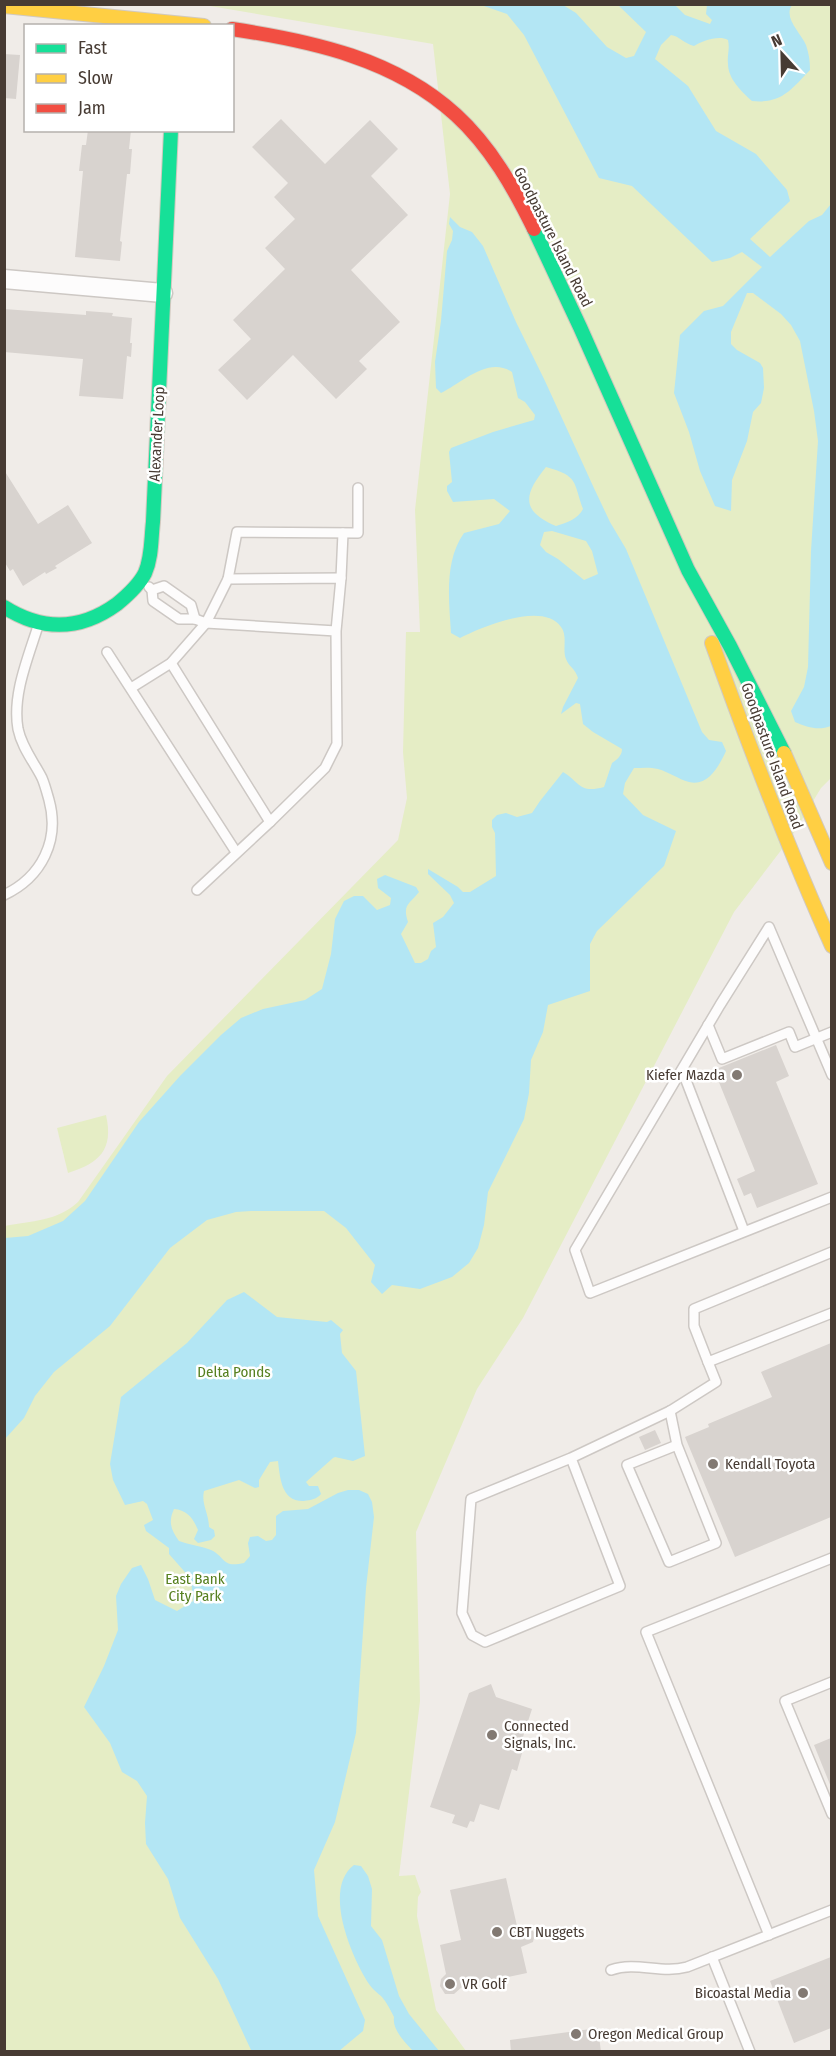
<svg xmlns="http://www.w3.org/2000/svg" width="836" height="2056" font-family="'Fira Sans Condensed',sans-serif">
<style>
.green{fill:#e5edc5}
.water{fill:#b3e6f4;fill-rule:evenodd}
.building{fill:#d8d3cf}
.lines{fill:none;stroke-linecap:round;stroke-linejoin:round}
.lane-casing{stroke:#cdc8c4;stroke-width:12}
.street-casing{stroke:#cdc8c4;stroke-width:21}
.fast-casing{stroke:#d1c9bf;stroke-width:16}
.slow-casing{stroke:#d1c9bf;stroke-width:16}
.jam-casing{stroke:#d1c9bf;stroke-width:16}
.lane{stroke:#fdfcfc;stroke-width:9}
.street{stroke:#fdfcfc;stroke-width:18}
.fast{stroke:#16e098;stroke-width:14}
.slow{stroke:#ffcf43;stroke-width:14}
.jam{stroke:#f24e42;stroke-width:14}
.poi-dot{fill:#827972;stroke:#fff;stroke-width:2}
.labels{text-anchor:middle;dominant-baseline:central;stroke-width:5;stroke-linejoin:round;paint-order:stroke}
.street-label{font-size:15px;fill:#473b33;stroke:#fff}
.poi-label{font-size:15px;fill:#473b33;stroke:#fff;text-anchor:start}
.park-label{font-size:15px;fill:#578020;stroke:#fff}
</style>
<rect width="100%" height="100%" fill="#f0ece8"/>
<g class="green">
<path d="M204,5H831V778L821,788L792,836L734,912L523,1318L477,1389L416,1532L420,1701L399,1876L415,1875L421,1892L418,1897L417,1916L436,2010L466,2051L5,2052V1226C31,1221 58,1221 78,1202L167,1076L398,840L407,798L403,752L406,632H420L415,510L450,194L433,44Z"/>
<path d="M106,1115C114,1150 99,1163 68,1173L57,1128Z"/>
</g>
<g class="water">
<path d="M481,5H563L576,13L607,47L626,58L634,56L646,32L618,5H675L685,15L710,24L712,20L706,14L707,5H792C783,18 801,33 806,45C809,54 810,61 810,70C791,90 781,104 752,101C742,92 728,79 728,64C727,55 730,49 728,40C718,35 703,41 694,46C685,44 679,36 671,35L661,45L655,59L688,86L716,131L756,154L787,190L790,201L750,239L770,257L809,221L822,215L831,204V726C818,731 807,727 795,722L791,711L804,687L808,667L811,551L818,441L814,411L800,341L791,325L781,314L753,293H747L731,332V344L737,350L760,363L763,368L764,388L761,403L753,412L747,441L732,480L731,511L715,506L700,471L689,432L674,393L680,335L704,311L723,306L762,267L742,252L730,258L712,262L632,186L599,178L524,35L507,14Z"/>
<path d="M450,217L460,227L472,232L483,246L516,322L545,381L593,486L610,522L626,549L702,732L709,740L722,742L726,751C719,766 708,787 689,782C678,779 669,772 658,769C650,767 642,768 634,768L625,783L623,794L643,815L676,831L664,866L597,931L590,944V991L548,1005L543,1032L531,1060L529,1093L524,1119L488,1192L484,1225L478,1248L469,1263L452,1277L420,1289L392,1285L382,1294L371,1282L375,1265L346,1228L324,1211H251L236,1212L207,1220L170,1248L110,1326L54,1372L35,1396L24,1418L5,1439V1238L28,1236L63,1221L85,1201L139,1122L180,1076L221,1035L241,1018L263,1009L305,1000L322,989L331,954L335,919L344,901L354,896H363L377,910L390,905L391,898L378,888L377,879L385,875L416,887L419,892C410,904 402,904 408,922L401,934L415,963H421L428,959L431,951L436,947L433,923L443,917L454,903L450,895L428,874V869L458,887L463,892H470L496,876L495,833L492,827V820L497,815L506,813L517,817L532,813L540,801L563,772C580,782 579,794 604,787L612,763C618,759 622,755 622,749L593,732L583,724L580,704L576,703L561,714L563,707L578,678C575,668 569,667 566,659C562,649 568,636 561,627C543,601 482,627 460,638L451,633C449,600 444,561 464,533L499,524L510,511L494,499L453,502L447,491V486L452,482L449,452L451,448L493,432L534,420L535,415L525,402L518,398L512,372C488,356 462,383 441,393L436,388L435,362L441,321L447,251L452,240L453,231L449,224ZM546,467C579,476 573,482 583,509C578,519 566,523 556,526C520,511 524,494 546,467ZM552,531L586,541L592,551L598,574L584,580L558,559L546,552L540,545L544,532Z"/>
<path d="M244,1292L277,1317L327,1322L331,1320L343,1330L340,1334L342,1353L356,1371L365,1456L353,1461L335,1457L333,1458L306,1482L309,1486H318L321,1494C317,1499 311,1500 304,1501C281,1502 280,1477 278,1461L270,1462L259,1480V1487L255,1488L239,1480L204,1491C201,1504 209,1514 209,1527L214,1530L215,1536L211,1540L198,1543L194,1539L198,1530C193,1518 187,1510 174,1509C168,1522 171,1530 179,1541C189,1545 202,1546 211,1550C226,1557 221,1568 244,1563L250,1556L248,1543L250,1537L258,1536L266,1541L272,1540L276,1535V1516L283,1511L308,1509L338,1493L348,1490H359L368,1494L372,1502L374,1517L366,1588L356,1733L335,1822L314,1870L318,1916L365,2020L363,2031L339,2051L253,2052L251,2050L218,1979L180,1918L168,1879L146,1844L145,1823L147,1796L137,1781L122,1772L110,1743L84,1707L104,1666L118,1630L116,1596L121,1584L132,1568L141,1565L148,1579L155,1600L177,1611L193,1601L191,1579L169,1554V1548L146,1531L144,1525L153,1520L147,1504L143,1501L125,1505L113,1480L110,1464L121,1397L187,1343L227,1300Z"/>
<path d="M354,1865L361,1866L368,1876L372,1889L371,1926L382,1940L399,1996L409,2014L439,2051H413C405,2042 392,2030 394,2017C391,2011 387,2003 382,1997C378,1993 373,1990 369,1984C352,1958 322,1889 354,1865Z"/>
</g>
<g class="building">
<path d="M4,54L20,55L16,99L4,98Z"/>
<path d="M281,119L325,164L370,120L398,149L371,176L408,215L351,270L400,322L359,361L367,369L336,399L293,355L247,400L218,370L251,339L233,320L285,269L265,248L295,219L274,197L288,183L252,147Z"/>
<path d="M88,130H131L129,149H132L130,174H127L120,241L122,242L120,261L75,257L83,171H79L82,145H86Z"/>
<path d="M4,309L86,315V311L113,313L112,316L132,318L130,343H132L131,357L127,356L123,399L79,396L83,359L4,352Z"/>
<path d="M4,470L38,524L68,505L92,543L55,566L57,568L46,574L45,572L23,586L13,569L10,571L4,561Z"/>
<path d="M776,1045L789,1076L776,1082L818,1184L757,1208L751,1193L744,1196L737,1179L755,1171L714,1070Z"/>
<path d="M831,1343V1517L735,1557L685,1437L709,1427L708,1424L772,1397L761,1372Z"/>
<path d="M655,1430L661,1443L645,1450L639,1437Z"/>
<path d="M491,1684L496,1697L532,1709L518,1752L522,1753L517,1771L512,1769L499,1810L480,1804L474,1822L470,1821L467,1828L452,1823L455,1815L430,1807L469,1693Z"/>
<path d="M831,1738V1787L814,1745Z"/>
<path d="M506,1878L517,1926L529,1927L535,1933L533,1942L521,1947L527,1973L462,1987L454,1994H445L440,1986L441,1979L446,1974L440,1945L461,1940L450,1890Z"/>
<path d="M831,1957V2028L794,2043L770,1981Z"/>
<path d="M598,2028L601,2052H511L510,2040Z"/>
</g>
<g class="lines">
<defs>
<g id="lane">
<path d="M341,578L343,533"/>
<path d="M228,579L237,532L358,533V488"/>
<path d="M149,587L152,590L164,586L191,605L195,619"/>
<path d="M107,652L236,852"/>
<path d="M171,663L270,822L325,768L337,744L336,631L341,578L228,579L206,623L336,631"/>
<path d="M131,688L171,663L206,623L195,619H179L153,601L152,590"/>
<path d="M197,890L270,822"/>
<path d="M4,895C42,877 60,840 49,800C47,793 45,785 42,778C34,762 22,748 18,729C12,695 28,658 38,626"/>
<path d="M708,1025L722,1059L789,1032L795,1047L832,1032"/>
<path d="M682,1070L744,1231"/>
<path d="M832,1075L769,927L720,1005L575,1250L590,1293L832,1197"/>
<path d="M832,1252L694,1309V1326L708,1362L832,1313"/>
<path d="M670,1411L677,1445L716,1543L669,1562L627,1465L677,1445"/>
<path d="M571,1458L471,1499L462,1613L472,1635L485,1642L620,1586L571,1458L670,1411L716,1382L708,1362"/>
<path d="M832,1682L785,1701L832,1814"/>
<path d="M769,1935L646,1632L832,1558"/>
<path d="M712,1957L750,2052"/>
<path d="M611,1970C636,1961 661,1974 687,1967L832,1910"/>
</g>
<path id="street" d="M4,279L163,293"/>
<g id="fast">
<path d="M534,229L580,327L688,570L730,646L784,753"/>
<path d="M4,607C42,631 80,631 117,604C128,595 139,585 145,573C152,557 151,539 153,522L171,130"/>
</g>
<g id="slow">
<path d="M4,6L204,26"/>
<path d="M712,643C749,746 787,846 832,946"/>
<path d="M784,753L832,863"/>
</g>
<path id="jam" d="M232,29C312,41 395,59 456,115C490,146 514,188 534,229"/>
</defs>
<use href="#lane" class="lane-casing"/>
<use href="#street" class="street-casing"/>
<use href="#fast" class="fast-casing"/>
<use href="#slow" class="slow-casing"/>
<use href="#jam" class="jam-casing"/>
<use href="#lane" class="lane"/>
<use href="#street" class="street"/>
<use href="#fast" class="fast"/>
<use href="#slow" class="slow"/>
<use href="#jam" class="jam"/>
</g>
<g class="poi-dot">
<circle cx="737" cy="1075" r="6"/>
<circle cx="713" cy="1464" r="6"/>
<circle cx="492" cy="1735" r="6"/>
<circle cx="497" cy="1932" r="6"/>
<circle cx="450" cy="1984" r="6"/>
<circle cx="803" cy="1993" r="6"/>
<circle cx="576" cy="2034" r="6"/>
</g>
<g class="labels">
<g class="street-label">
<text transform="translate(553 237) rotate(63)">Goodpasture Island Road</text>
<text transform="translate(157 434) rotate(-87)">Alexander Loop</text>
<text transform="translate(772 756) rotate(70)">Goodpasture Island Road</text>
</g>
<g class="poi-label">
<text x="725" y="1075" text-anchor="end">Kiefer Mazda</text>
<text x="725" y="1464">Kendall Toyota</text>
<text x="504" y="1726">Connected<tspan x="504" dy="17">Signals, Inc.</tspan></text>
<text x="509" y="1932">CBT Nuggets</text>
<text x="462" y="1984">VR Golf</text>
<text x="791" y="1993" text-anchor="end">Bicoastal Media</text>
<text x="588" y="2034">Oregon Medical Group</text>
</g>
<g class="park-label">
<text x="234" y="1372">Delta Ponds</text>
<text x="195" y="1579">East Bank<tspan x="195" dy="17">City Park</tspan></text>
</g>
</g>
<rect width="836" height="2056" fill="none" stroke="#473b33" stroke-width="12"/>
<rect x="24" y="24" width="210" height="108" fill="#ffffff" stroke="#b5b1ad" stroke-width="1.5"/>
<rect x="36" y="44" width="30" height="9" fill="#16e098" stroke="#b5b1ad" stroke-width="1.5"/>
<text x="78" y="54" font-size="18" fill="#473b33">Fast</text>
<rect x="36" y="74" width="30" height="9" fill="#ffcf43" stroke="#b5b1ad" stroke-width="1.5"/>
<text x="78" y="84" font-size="18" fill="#473b33">Slow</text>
<rect x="36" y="104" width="30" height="9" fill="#f24e42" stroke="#b5b1ad" stroke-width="1.5"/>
<text x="78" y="114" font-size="18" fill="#473b33">Jam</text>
<g transform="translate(782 54) rotate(338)" stroke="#ffffff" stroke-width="4.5" paint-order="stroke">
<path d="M0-4.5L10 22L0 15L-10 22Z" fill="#473b33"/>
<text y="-9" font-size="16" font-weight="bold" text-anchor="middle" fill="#473b33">N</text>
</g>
</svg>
